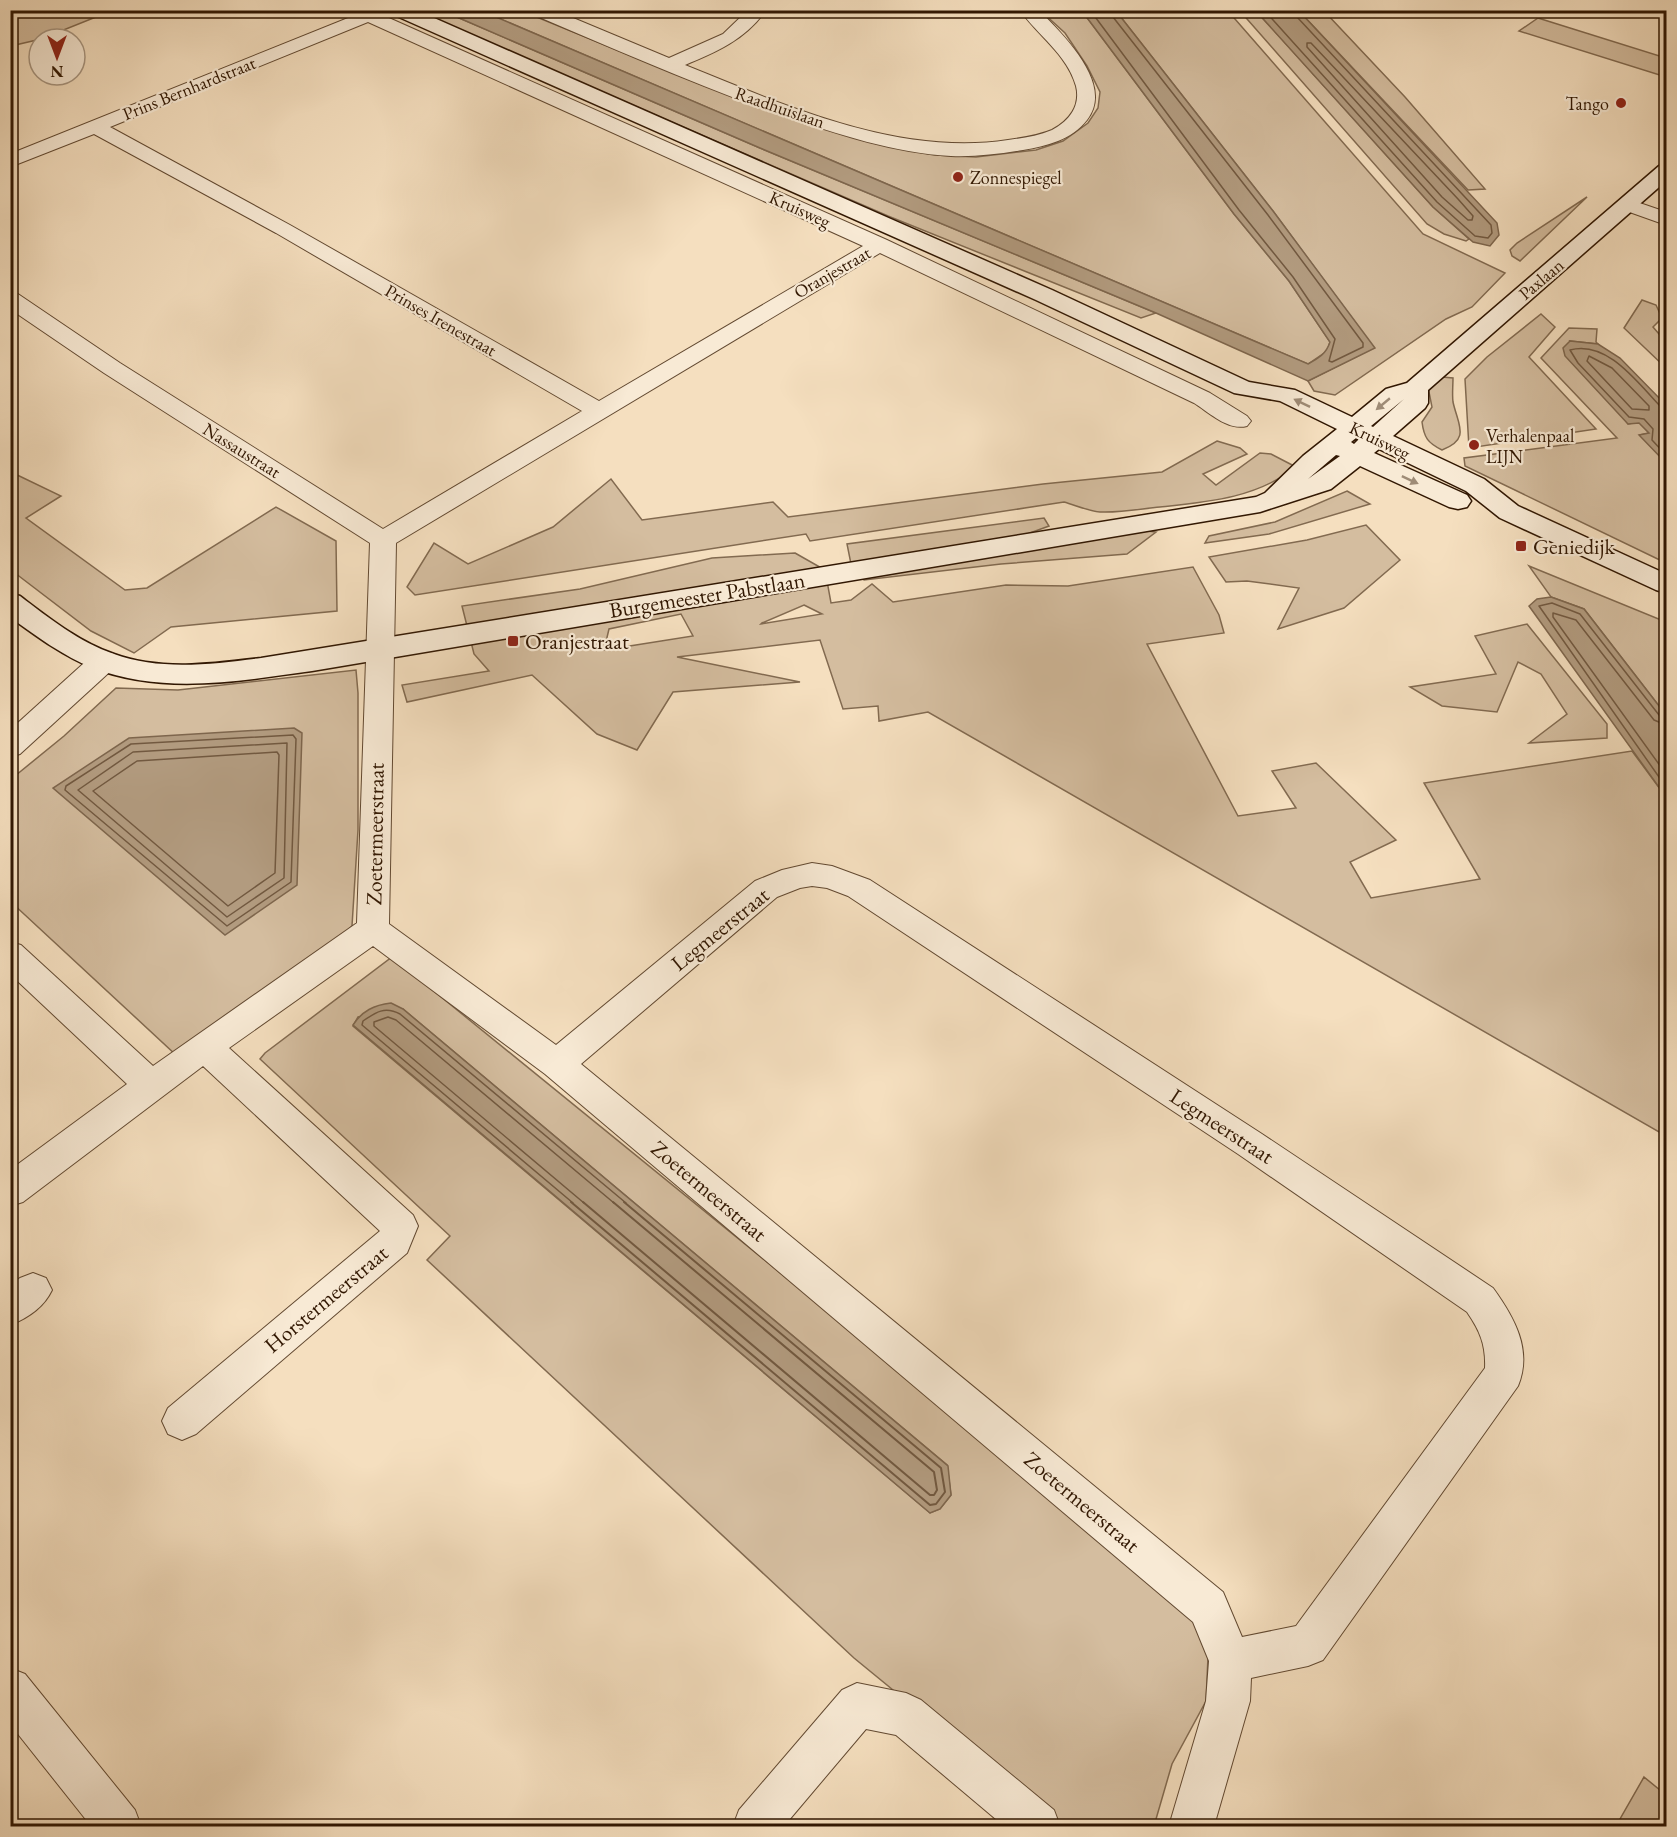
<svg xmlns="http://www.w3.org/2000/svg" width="1677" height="1837" font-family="'EB Garamond',serif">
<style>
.green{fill:#d4bd9f;stroke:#826a50;stroke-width:1.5;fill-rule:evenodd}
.water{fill:#b29b7f;stroke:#7e664d;stroke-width:1.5}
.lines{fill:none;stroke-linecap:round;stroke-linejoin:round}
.shore-far1{stroke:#725940;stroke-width:1.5}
.shore{stroke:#725940;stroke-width:2}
.street-casing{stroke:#624931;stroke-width:2}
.secondary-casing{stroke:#311702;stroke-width:3}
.street{fill:#f8ead5;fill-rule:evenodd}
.secondary{fill:#f8ead5;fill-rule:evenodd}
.oneway{fill:#9e8b76}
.poi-dot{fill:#8f2418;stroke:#f8ead5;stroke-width:2}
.labels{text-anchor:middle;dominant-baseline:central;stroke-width:4.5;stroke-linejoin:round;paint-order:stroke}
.far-street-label{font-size:18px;fill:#311702;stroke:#f8ead5}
.far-poi-label{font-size:18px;fill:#311702;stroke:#f8ead5;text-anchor:start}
.poi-label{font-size:22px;fill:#311702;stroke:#f8ead5;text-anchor:start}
.street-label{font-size:22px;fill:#311702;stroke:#f8ead5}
</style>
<rect width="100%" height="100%" fill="#f5dfbf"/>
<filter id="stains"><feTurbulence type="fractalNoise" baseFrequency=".00333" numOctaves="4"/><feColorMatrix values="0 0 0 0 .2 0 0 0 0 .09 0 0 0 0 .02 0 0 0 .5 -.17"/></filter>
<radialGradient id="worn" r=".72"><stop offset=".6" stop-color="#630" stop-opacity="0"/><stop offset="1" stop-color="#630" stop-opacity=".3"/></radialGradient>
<g class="green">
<path d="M101,11L106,13L41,39L11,46V11Z"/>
<path d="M416,11H443L760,148L1156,313L1141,318L888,216Z"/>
<path d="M482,11H522L705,86L897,148L935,155L976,157L1036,150L1063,141L1088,123L1098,108L1100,92L1087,66L1065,33L1041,11H1082L1234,214L1289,281L1330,342L1327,351L1308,364Z"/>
<path d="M1116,11H1228L1423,234L1505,273L1472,307L1446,319L1335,395L1314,391L1308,381L1374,348L1273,211Z"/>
<path d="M1240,11H1256L1433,207L1469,239L1466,241L1444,234L1427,224Z"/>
<path d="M1299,11H1324L1405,97L1485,189L1468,190Z"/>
<path d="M1538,18L1666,58V77L1519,31Z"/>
<path d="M1587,197L1520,261L1512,256L1510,250L1517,243Z"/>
<path d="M1642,300L1656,305L1662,318L1653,327L1666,342V368L1624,328Z"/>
<path d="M1541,314L1555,327L1529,357L1596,429L1469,448L1465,379L1487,357Z"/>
<path d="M1569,328L1597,329L1596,342L1598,344L1570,341L1628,424L1639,422L1649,433L1640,435L1666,463V563L1465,466L1464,458L1617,438L1541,358Z"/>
<path d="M1442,377L1453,378C1453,386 1452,394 1453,402C1458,425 1471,439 1442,450C1428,443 1424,438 1422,422L1432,407L1428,387Z"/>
<path d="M1217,441L1240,448L1247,454L1203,474L1216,485L1260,453L1271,454L1296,467C1257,498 1208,502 1160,507C1140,509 1120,513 1100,512C1088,511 1075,505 1064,502L810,541L806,534L415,595L407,587L434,543L468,564L553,527L611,479L642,520L773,502L788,517L1043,484L1162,472Z"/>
<path d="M11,472L61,496L26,518L125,590L147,588L276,507L336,541L337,611L171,627L134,653L91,631L11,570Z"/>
<path d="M1347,491L1370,504L1269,534L1205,543L1209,536L1275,522Z"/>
<path d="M1044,518L1049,526L1005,542L1101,526L1156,532L1127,554L1001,564L864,580L851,564L847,544Z"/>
<path d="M1366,525L1400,560L1344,608L1278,629L1299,588L1247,581L1226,582L1209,557L1307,540Z"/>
<path d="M795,553L825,570L831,603L851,600L872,584L893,602L1006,585L1068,586L1193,567L1219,615L1224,633L1147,644L1238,816L1296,808L1272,771L1316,763L1396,840L1350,862L1371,898L1480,879L1424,783L1632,751L1666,797V1136L928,712L879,721L878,706L843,709L820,640L677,657L800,682L673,692L637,750L597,734L532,675L407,702L402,685L489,671L474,654L462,606L580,589L712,558ZM804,605L822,614L761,624L762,623ZM681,614L693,636L604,650L609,629Z"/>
<path d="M1529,566L1666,622V715L1584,609L1551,597Z"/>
<path d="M1527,624L1607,724V738L1529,743L1567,714L1541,674L1518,662L1497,712L1442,706L1410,687L1496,674L1475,636Z"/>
<path d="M356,670L358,693V830L352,926L337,941L176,1055L11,902L10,780L64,736L116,688L178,690Z"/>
<path d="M392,957L804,1292L1196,1624L1208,1657L1206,1701L1172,1764L1154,1826H1059L854,1658L427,1260L450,1236L260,1059L265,1053ZM403,1009L947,1465L951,1495L940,1509L930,1513L353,1026L358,1017Z"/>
<path d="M1644,1777L1666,1795V1826H1616Z"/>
</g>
<g class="water">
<path d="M443,11H482L1308,364C1319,358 1326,354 1330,342L1289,281L1234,214L1082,11H1116L1273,211L1375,348L1308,381L1156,313L760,148Z"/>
<path d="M1256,11H1299L1497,223L1499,235L1490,246L1473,242L1433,207Z"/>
<path d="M1570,341L1598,344L1620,358L1666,405V463L1639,435L1649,433L1639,423L1628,424L1565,356L1563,348Z"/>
<path d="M1551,597L1584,609L1666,715V797L1529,606L1537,599Z"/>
<path d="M294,728L302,733L297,885L225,935L53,788L129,738Z"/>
<path d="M391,1003L403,1009L948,1466L951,1495L940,1509L930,1513L353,1025C362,1011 374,1005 391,1003Z"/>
</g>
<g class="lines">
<g class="shore-far1">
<path d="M1090,10L1239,210L1293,277L1335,339L1329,361L1332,362L1363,347V343L1268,215L1113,17L1112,10"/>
<path d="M1264,10L1437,202L1475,236L1488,238L1492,233L1491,225L1297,17L1295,10"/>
<path d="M1307,43H1311L1458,199L1473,216L1472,220H1468L1442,197L1307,47Z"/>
<path d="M1589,356L1612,368L1649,406V410L1632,409L1587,361Z"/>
<path d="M1666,408L1660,406C1637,382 1607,340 1570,350L1578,363L1629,417L1644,419L1653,429L1652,440L1666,455"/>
<path d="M1666,718L1659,715L1580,614L1552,603L1539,606L1666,787"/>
<path d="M1666,725L1654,720L1576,620L1553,613V617L1666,774"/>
<path d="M293,735L296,739L291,882L227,926L65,790L66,786L131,744Z"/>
<path d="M287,743L284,878L227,917L78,790L133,752Z"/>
<path d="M277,752L279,755L275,873L228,906L93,791L137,761Z"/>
<path d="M573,1203L362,1025L363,1021C376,1012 385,1006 400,1014L626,1203"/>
<path d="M584,1203L374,1026V1022L388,1017L396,1020L614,1203"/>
</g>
<g class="shore">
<path d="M571,1202L930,1505L936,1504L945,1492L941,1468L624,1202"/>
<path d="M583,1202L930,1495H934L937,1490L934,1472L613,1202"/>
</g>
<defs>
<g id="street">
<path d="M347,10H371L887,240L1210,393L1247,416L1251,421L1247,426C1228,431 1210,413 1194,403L880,253L396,543L389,924L556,1045L755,881L782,870L812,863L832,866L870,880L1262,1134L1493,1288C1514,1317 1533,1350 1518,1386L1323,1660L1308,1666L1251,1678L1250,1701L1214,1826H1169L1206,1701L1209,1661L1193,1622L545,1074L373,946L229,1048L413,1215L418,1226L407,1253L196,1434L182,1440L168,1434L162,1421L168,1408L380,1231L203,1066L23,1202L10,1206V1170L127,1084L10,974V942L21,945L153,1066L357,923L370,543L104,373L10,309V293L18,294L120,363L383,529L582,411L276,233L94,134L10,167V154L353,16ZM368,22L863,246L599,401L290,225L110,127ZM812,886L827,888L848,896L1238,1154L1467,1312C1480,1331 1486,1345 1485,1368L1296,1626L1242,1637L1223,1592L581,1064L777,897L800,888Z"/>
<path d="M530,10H554L669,58L723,34L748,10H766C746,39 717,52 685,65C784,105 899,157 1008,140C1023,138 1038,136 1052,130C1069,121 1081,106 1076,86C1067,54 1038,36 1020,10H1039C1063,35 1115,84 1087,120C1072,140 1046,146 1023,150C999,154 975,157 951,156C894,153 838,134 784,116C698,86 615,49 532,14Z"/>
<path d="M1628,199L1666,212V225L1621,209L1618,205L1621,201Z"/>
<path d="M104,652L114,654L118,661L114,668L20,754L10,757V730L94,654Z"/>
<path d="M33,1273L46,1278L52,1290C44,1307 28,1318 10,1325V1285L20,1278Z"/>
<path d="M10,1668L25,1674L135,1810L141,1826H91L10,1724Z"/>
<path d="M857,1683L906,1693L921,1700L1054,1810L1060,1826H1004L896,1735L866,1729L784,1826H733L739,1810L842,1690Z"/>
</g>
<path id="secondary" d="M390,10H416L1052,290L1249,382L1295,390L1352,417L1386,389L1407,383L1659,166L1666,164V181L1428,390V403L1425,408L1393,436L1484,479L1518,506L1666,574V593L1656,590L1500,518L1466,491L1379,449L1374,453L1467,495L1471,501L1467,507L1458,509L1449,507L1360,466L1331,489L1260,512L312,671C239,681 164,695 93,668C63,656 36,636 10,617V593L20,596C49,618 79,642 114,654C160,671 213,664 261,658L1256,497L1265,493L1303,456L1337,429L1280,401L1234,393L1036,300L392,14ZM1404,399L1373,427L1371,426ZM1356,438L1359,439L1354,444L1351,442ZM1336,455L1340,456L1308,479Z"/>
</defs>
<use href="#street" class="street-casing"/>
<use href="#secondary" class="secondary-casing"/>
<use href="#street" class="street"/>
<use href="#secondary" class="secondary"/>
</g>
<defs><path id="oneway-solid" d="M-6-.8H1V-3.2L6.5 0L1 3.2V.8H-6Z" transform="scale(1.5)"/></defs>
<g class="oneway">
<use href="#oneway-solid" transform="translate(1302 403) rotate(-154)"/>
<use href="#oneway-solid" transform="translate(1383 404) rotate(140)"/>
<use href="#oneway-solid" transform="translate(1410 480) rotate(25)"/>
</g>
<g class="poi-dot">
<circle cx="1621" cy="103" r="6"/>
<circle cx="958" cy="177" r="6"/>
<circle cx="1474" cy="445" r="6"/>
<rect x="1515" y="540" width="12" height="12" rx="3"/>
<rect x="507" y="635" width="12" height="12" rx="3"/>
</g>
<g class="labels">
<g class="far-street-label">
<text transform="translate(189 88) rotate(-22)">Prins Bernhardstraat</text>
<text transform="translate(780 107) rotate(19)">Raadhuislaan</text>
<text transform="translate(800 209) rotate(24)">Kruisweg</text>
<text transform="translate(832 272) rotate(-30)">Oranjestraat</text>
<text transform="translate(1541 279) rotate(-40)">Paxlaan</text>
<text transform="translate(441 320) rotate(30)">Prinses Irenestraat</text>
<text transform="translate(1380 440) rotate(26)">Kruisweg</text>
<text transform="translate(242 450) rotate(32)">Nassaustraat</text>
</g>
<g class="far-poi-label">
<text x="1609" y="103" text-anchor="end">Tango</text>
<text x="970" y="177">Zonnespiegel</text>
<text x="1486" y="435">Verhalenpaal<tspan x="1486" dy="21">LIJN</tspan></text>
</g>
<g class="poi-label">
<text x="1533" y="546">Geniedijk</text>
<text x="525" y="641">Oranjestraat</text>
</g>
<g class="street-label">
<text transform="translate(707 595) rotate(-9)">Burgemeester Pabstlaan</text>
<text transform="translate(375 834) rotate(-89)">Zoetermeerstraat</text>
<text transform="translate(720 929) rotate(-39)">Legmeerstraat</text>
<text transform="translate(1222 1126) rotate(33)">Legmeerstraat</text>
<text transform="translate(709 1191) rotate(40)">Zoetermeerstraat</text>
<text transform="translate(326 1299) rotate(-40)">Horstermeerstraat</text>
<text transform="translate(1082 1502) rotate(40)">Zoetermeerstraat</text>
</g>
</g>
<rect width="1677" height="1837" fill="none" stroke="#f5dfbf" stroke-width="36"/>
<rect x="12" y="12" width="1653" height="1813" fill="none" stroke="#311702" stroke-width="3"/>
<rect x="18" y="18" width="1641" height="1801" fill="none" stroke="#311702" stroke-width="1.5"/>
<g transform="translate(57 57) rotate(180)"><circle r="28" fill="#f8ead5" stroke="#a89681" stroke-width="1.5"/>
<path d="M0-4.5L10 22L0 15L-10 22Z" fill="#8f2418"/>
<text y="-9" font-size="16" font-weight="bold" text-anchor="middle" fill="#311702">N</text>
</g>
<rect width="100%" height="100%" filter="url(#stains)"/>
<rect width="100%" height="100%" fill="url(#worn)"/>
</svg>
